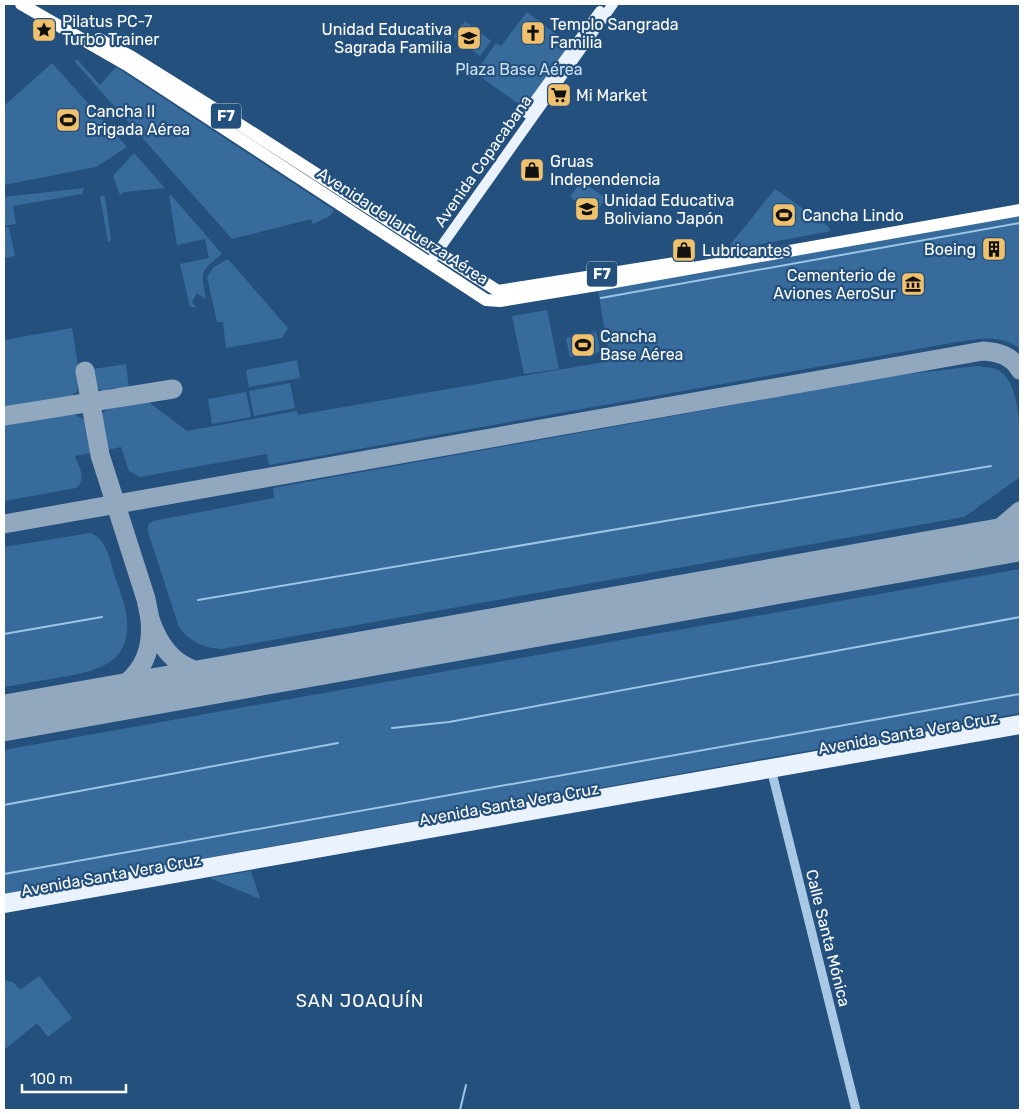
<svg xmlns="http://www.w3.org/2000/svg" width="1024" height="1114" font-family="Rubik,sans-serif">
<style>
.green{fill:#376b9b}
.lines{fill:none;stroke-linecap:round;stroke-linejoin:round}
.stream{stroke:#9cc4e6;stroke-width:2}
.taxiway{stroke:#92a8be;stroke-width:19}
.runway{stroke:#92a8be;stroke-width:46}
.minor{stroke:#a8c8e5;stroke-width:9}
.major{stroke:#e9f2fd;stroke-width:10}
.highway{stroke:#fff;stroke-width:12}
.labels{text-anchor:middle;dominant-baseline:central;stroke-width:4.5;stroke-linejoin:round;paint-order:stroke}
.shield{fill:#24507d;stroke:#bdcad8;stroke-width:1}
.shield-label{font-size:15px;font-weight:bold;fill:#fff}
.poi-label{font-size:16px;fill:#fff;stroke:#24507d;text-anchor:start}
.park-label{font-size:16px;fill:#cbe1f4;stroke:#24507d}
.street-label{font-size:16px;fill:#fff;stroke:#24507d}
.neighbourhood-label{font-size:18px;letter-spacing:1px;fill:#fff;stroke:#24507d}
</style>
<rect width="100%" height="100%" fill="#24507d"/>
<g class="green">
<path d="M527,12L570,45L528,104L523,107L475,73L496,43L501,46Z"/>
<path d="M465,21L491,41L480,56L453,37Z"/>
<path d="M77,59L100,85L116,67L334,210L330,216L313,224L311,219L232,239L75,62Z"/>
<path d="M52,63L127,147L96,167L4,185V106Z"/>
<path d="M134,153L165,188L125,192L120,195L113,176Z"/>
<path d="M581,181L606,198L595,214L570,197Z"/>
<path d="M84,188L82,194L13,206L16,224L4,226V197Z"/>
<path d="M775,189L829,227L831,231L730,250V245Z"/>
<path d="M102,195L105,197L111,240L108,242L100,197Z"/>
<path d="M169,195L172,196L222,254C200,272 201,270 206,299L197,293L192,302L196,307H190L180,264L209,258L205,239L177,245Z"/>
<path d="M1020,214V349C1001,334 980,339 957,342L269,465L267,454L140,477L129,471L121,447L107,450L100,415L108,409C114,409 136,402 146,400L187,431L297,411L298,415L326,410L610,361L598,290Z"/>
<path d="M9,227L15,256L4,258V228Z"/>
<path d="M228,259L288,328L282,338L226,348L223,322H217L207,277L214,267Z"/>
<path d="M547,310L559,369L524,374L512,316Z"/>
<path d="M72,328L79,372L77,392L62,401L4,410V340Z"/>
<path d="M596,332L601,352L570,357L566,338Z"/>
<path d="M297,360L300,378L249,387L246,370Z"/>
<path d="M126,364L129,389L111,388L104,391L96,388L93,369Z"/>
<path d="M977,366C985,367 993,367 1000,371C1024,388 1020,449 1020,477L964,517L222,649C203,648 190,642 179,627L148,532V525L153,521L274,498L273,488L900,375Z"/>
<path d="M290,383L295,408L254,416L249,391Z"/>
<path d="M246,392L251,417L212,424L208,399Z"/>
<path d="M62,414H73L85,420L90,453L75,456C79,467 87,479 76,488L4,501V423Z"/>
<path d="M90,533C107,538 110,562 115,577C120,591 126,606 127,621C130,667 91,672 56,678C39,681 21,684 4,687V547Z"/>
<path d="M1020,569V713L4,894V750Z"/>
<path d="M251,871L260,899L209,878Z"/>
<path d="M39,976L72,1018L48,1037L37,1023L4,1050V980L13,982L20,990Z"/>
</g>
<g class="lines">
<g class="stream">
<path d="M601,298L1020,223"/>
<path d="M198,600L991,466"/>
<path d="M4,634L102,617"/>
<path d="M392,728L449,722L1020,617"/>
<path d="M4,805L338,743"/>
<path d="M4,874L1020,694"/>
<path d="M460,1110L466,1085"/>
</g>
<g class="taxiway">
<path d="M85,371L100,455L146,599L150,619"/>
<path d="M4,416L173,389"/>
<path d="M4,524L983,351C999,352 1012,356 1020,370"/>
<path d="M974,546L993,534L1020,511"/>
<path d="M99,701C135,683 154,660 150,619C164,660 185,671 226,679"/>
</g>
<path class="runway" d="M4,718L1020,538"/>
<path class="minor" d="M772,773L856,1110"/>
<g class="major">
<path d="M526,113L600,11"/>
<path d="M433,258L613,4"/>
<path d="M4,899L1020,720"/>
<path d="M4,908L1020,729"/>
</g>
<g class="highway">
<path d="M21,4L127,65L486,300L500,301L603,284L1020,210"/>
<path d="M99,39L132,57L228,117L498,291L688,261"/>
</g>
</g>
<defs>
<symbol id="sight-square" viewBox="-11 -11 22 22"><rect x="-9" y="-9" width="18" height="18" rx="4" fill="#f0c16c" stroke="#24507d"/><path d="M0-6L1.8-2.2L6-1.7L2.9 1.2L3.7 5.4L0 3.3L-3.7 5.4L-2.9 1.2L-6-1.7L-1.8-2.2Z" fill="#111"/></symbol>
<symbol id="church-square" viewBox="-11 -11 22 22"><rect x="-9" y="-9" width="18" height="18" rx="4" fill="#f0c16c" stroke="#24507d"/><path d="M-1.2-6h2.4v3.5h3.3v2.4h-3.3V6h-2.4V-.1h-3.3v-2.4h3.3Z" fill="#111"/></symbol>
<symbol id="school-square" viewBox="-11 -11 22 22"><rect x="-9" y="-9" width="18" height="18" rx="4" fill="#f0c16c" stroke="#24507d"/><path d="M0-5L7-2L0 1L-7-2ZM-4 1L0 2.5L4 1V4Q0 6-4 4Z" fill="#111"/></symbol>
<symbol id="supermarket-square" viewBox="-11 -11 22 22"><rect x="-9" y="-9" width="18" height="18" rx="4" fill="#f0c16c" stroke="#24507d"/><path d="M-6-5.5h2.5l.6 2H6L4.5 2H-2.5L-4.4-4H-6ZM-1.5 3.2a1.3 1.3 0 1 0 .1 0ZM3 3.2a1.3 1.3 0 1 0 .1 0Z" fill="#111"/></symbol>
<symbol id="stadium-square" viewBox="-11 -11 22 22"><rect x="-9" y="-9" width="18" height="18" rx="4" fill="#f0c16c" stroke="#24507d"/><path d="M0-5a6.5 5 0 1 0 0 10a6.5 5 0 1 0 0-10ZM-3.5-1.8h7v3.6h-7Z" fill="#111"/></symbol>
<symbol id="shop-square" viewBox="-11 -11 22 22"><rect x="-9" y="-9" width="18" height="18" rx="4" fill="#f0c16c" stroke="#24507d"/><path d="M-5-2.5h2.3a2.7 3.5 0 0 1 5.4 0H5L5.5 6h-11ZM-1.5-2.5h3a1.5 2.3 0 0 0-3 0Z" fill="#111"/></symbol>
<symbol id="building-square" viewBox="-11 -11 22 22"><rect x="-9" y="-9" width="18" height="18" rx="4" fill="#f0c16c" stroke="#24507d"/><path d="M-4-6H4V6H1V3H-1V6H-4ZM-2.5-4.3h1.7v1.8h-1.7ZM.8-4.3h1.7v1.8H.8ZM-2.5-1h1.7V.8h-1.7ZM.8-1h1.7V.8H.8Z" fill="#111"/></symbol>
<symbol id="museum-square" viewBox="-11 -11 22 22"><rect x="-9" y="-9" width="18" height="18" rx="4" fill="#f0c16c" stroke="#24507d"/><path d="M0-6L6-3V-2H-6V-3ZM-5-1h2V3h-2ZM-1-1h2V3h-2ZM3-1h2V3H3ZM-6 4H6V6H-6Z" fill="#111"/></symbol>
</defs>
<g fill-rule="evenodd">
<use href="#sight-square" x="30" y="16" width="28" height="28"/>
<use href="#church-square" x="519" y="19" width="28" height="28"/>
<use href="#school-square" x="455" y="24" width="28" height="28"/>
<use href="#supermarket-square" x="545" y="81" width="28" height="28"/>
<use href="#stadium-square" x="54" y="106" width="28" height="28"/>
<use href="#shop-square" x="518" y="156" width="28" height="28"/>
<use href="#school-square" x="573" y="195" width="28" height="28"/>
<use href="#stadium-square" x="770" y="201" width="28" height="28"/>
<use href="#building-square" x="980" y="235" width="28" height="28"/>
<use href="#shop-square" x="670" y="236" width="28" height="28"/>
<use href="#museum-square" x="899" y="270" width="28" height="28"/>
<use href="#stadium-square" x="569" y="331" width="28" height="28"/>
</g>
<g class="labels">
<g class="shield">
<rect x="211" y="103.5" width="30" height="25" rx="4"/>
<rect x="587" y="261.5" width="30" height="25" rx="4"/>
</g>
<g class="shield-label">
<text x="226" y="116">F7</text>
<text x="602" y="274">F7</text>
</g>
<g class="poi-label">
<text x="62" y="21">Pilatus PC-7<tspan x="62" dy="18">Turbo Trainer</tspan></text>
<text x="550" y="24">Templo Sangrada<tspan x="550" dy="18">Familia</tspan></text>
<text x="452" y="29" text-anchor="end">Unidad Educativa<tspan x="452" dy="18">Sagrada Familia</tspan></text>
<text x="576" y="95">Mi Market</text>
<text x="86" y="111">Cancha II<tspan x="86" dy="18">Brigada Aérea</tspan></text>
<text x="550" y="161">Gruas<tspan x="550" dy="18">Independencia</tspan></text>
<text x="604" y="200">Unidad Educativa<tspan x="604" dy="18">Boliviano Japón</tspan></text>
<text x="802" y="215">Cancha Lindo</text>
<text x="976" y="249" text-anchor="end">Boeing</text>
<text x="702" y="250">Lubricantes</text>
<text x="896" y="275" text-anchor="end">Cementerio de<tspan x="896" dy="18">Aviones AeroSur</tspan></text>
<text x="600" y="336">Cancha<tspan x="600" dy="18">Base Aérea</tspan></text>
</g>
<g class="park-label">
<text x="519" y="69">Plaza Base Aérea</text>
</g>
<g class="street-label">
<text transform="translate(483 161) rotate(-55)">Avenida Copacabana</text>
<text transform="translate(403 226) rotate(33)">Avenida de la Fuerza Aérea</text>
<text transform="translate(908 733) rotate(-10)">Avenida Santa Vera Cruz</text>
<text transform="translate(509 804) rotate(-10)">Avenida Santa Vera Cruz</text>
<text transform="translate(111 875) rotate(-10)">Avenida Santa Vera Cruz</text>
<text transform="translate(828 938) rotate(76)">Calle Santa Mónica</text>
</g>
<g class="neighbourhood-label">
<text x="360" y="1001">SAN JOAQUÍN</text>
</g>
</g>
<rect width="1024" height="1114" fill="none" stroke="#ffffff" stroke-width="10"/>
<path d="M22 1084v8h104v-8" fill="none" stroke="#ffffff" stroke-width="2.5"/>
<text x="30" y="1084" font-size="15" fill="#ffffff" stroke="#24507d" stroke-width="4" paint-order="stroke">100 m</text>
</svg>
